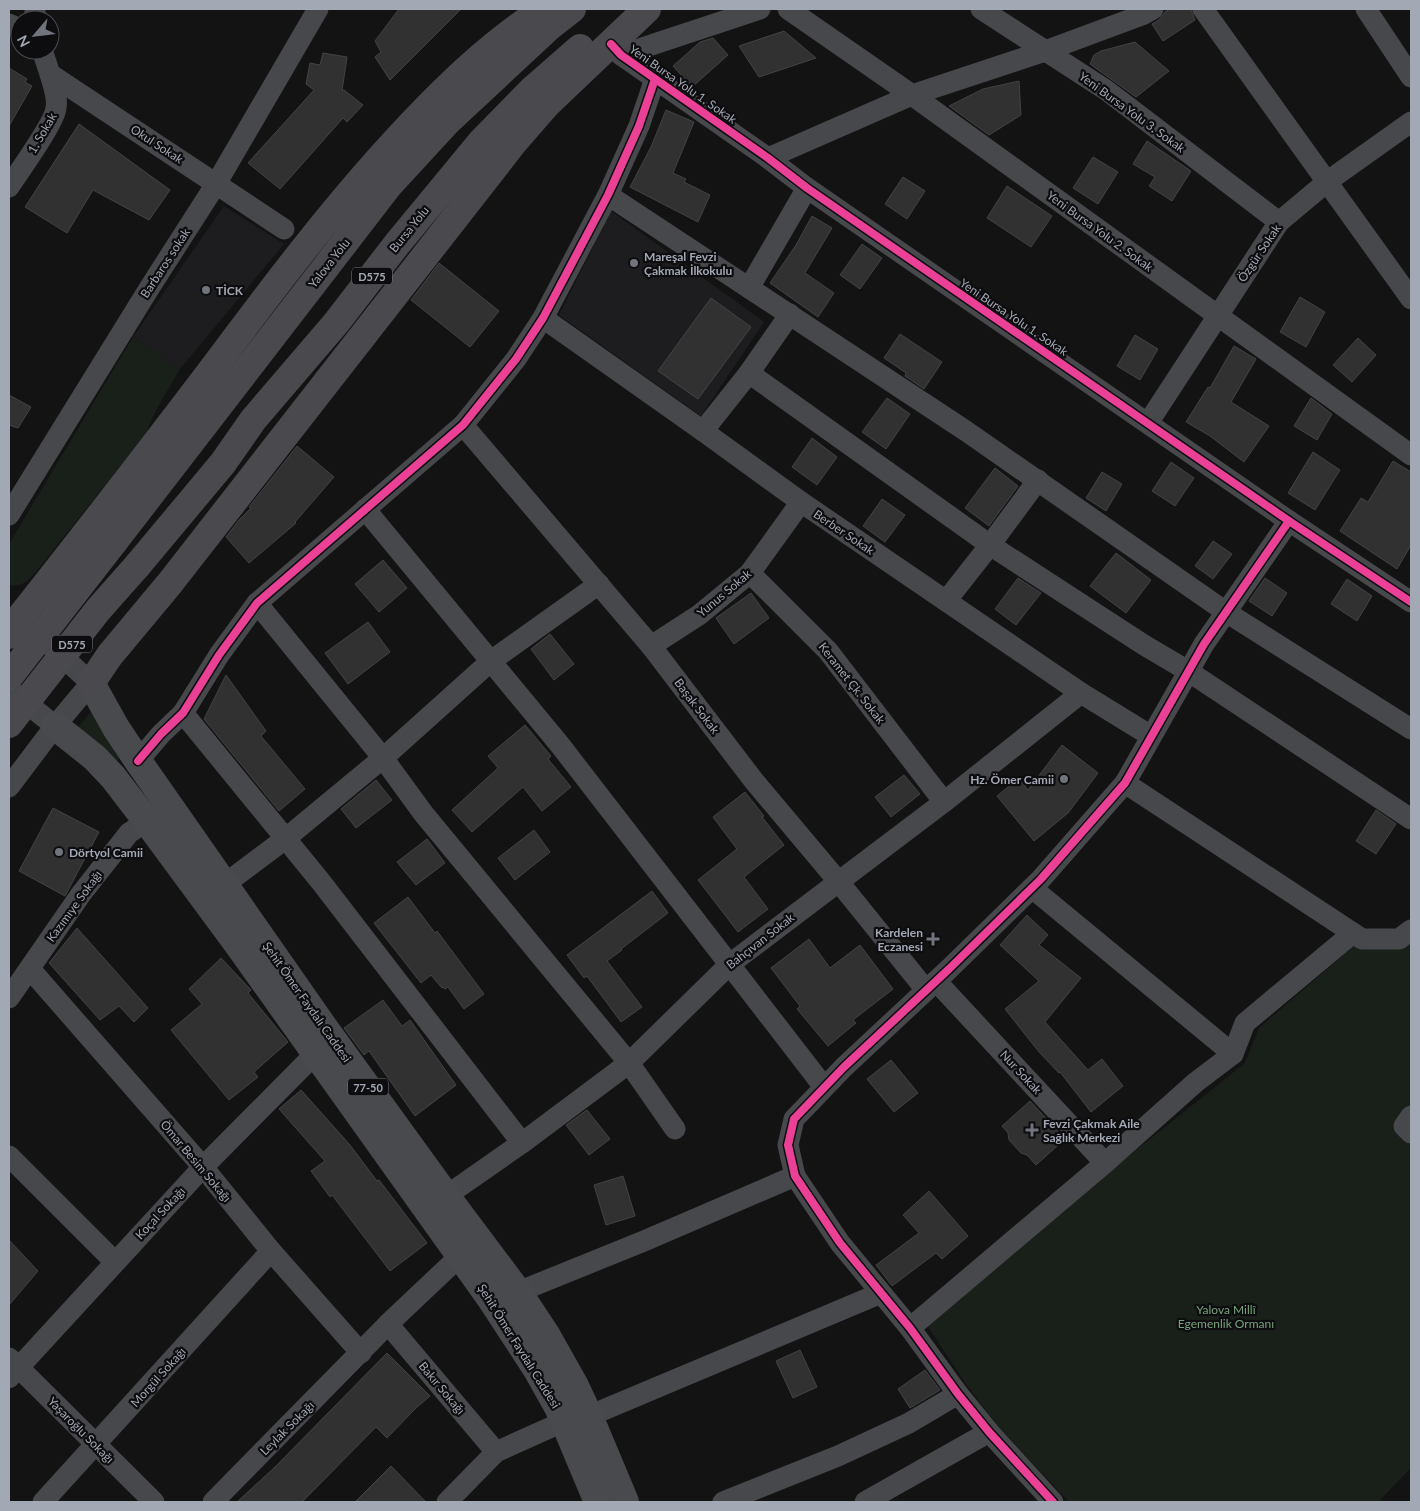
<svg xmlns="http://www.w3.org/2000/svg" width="1420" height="1511" font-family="Lato,sans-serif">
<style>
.built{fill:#1d1d1f}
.green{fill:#19201a}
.building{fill:#313132;stroke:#424347}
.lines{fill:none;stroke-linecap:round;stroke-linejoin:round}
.minor{stroke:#47484c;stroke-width:21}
.primary{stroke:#494a4e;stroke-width:28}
.trunk{stroke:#4a4a4e;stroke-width:28}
.trunk-bridge{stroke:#4a4a4e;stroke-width:28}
.cycleway-casing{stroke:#0d0d0f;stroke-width:11}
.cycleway{stroke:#ea4096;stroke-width:8}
.poi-dot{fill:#71747c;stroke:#0d0d0f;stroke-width:2}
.labels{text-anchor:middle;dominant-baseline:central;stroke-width:4.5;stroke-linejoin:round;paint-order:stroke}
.shield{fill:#0d0d0f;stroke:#767a83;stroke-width:1}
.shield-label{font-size:11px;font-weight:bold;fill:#a3a8b5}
.street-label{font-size:12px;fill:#a3a8b5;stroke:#0d0d0f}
.poi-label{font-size:12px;font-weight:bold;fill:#a3a8b5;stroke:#0d0d0f;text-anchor:start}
.park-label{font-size:12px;fill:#78a27b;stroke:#0d0d0f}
</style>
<rect width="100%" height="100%" fill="#131313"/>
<g class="built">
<path d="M224,206L284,244L180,369L133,337Z"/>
<path d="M611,211L764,322L701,416L559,315Z"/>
</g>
<g class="green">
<path d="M133,337L180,369L156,410L145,435L38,569C30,579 23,588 9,585V544Z"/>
<path d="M95,707L119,759L116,762L75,731Z"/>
<path d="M1411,930V1468L1378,1502H1069L999,1427L965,1383L927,1325L1105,1175L1245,1063L1259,1028L1362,939Z"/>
</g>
<g class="building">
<path d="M399,9H461L390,80L375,57L381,52L375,41Z"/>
<path d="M1170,9H1191L1195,20L1163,41L1152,24L1159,20L1165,12Z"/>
<path d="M784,31L816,58L759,77L739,46Z"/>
<path d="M713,38L728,55L692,87L673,66L700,42Z"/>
<path d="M1135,42L1169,71L1136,97L1090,64L1094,55L1101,51Z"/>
<path d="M323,53L347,57L342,91L344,90L363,105L347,122L343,118L280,189L248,163L314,90L306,84L310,63L320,65Z"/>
<path d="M9,68L27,79L25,82L32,86L9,126Z"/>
<path d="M1019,81L1021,115L989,135L949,106L983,89Z"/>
<path d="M666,110L694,122L673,173L686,179L684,182L710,195L698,222L630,187L651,147Z"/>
<path d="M79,124L170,190L149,220L93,190L67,233L25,207Z"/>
<path d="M1147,141L1191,171L1172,201L1149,186L1155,177L1133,164Z"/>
<path d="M1093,157L1118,172L1098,204L1073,188Z"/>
<path d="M903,177L925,191L907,219L885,204Z"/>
<path d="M1007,186L1052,216L1031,247L987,218Z"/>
<path d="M812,216L832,228L805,273L834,293L818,317L770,283L796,245Z"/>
<path d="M862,244L882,258L860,289L840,275Z"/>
<path d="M439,263L499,311L470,347L411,300Z"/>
<path d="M1300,297L1325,312L1306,347L1280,332Z"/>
<path d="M711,298L751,327L698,399L658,371Z"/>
<path d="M900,334L942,362L924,389L905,376L906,373L884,358Z"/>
<path d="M1135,335L1158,349L1140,380L1117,366Z"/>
<path d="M1358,338L1376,355L1352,382L1333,365Z"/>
<path d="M1234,346L1256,359L1231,402L1269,426L1244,462L1210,436L1186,422L1208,387L1210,388Z"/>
<path d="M9,395L31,407L18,428L9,425Z"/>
<path d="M887,398L910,414L886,449L862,432Z"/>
<path d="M1311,398L1332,414L1317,440L1294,426Z"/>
<path d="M812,438L837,457L817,485L792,467Z"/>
<path d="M297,446L334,477L295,522L296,523L249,563L226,537L239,520L251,508L249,507Z"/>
<path d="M1313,452L1340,470L1315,510L1288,493Z"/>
<path d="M1393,461L1411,472V545L1397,569L1340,531L1361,498L1368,502Z"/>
<path d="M1171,462L1194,478L1175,506L1152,491Z"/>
<path d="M995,468L1018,486L989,526L965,508Z"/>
<path d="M1102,472L1122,484L1106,511L1086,498Z"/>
<path d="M882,499L905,515L885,542L863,526Z"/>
<path d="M1213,541L1232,554L1213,579L1195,566Z"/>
<path d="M1116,553L1151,580L1126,613L1090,586Z"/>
<path d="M383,560L407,588L379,612L355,584Z"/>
<path d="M1018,578L1041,593L1016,625L995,609Z"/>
<path d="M1265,578L1287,593L1272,616L1249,601Z"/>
<path d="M1347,579L1372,596L1357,621L1331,604Z"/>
<path d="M751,593L769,618L734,644L716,618Z"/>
<path d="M368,622L390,652L348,684L325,653Z"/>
<path d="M550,634L574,664L554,680L531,649Z"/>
<path d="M226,675L266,731L261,736L305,789L279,811L204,719Z"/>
<path d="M525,725L551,756L548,759L571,787L542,811L523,787L472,832L452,810L498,768L488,756Z"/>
<path d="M1062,745L1098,773L1068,813L1034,841L997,796L1019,778L1028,790Z"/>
<path d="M904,775L920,794L891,817L875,797Z"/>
<path d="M376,780L392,800L356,828L341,809Z"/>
<path d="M745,792L764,816L762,817L784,845L744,877L768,909L738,932L698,880L737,849L713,817Z"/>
<path d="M53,808L99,832L65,896L19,871Z"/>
<path d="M1376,810L1396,824L1376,854L1356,841Z"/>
<path d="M534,830L550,852L515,880L498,858Z"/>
<path d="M427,839L445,863L416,885L397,862Z"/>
<path d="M652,891L668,913L621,949L622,950L607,961L642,1007L621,1022L587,976L584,978L567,955Z"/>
<path d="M408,897L435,933L437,931L484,994L464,1009L448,987L445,989L443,987L442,988L431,975L421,983L374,923Z"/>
<path d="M1027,915L1048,935L1039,945L1081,978L1045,1022L1088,1070L1102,1059L1123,1086L1091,1112L1060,1072L1059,1073L1039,1052L1005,1009L1039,981L1000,945Z"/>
<path d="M77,928L148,1008L134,1022L119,1006L100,1020L49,963Z"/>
<path d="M809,939L830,968L860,945L893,989L853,1020L856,1023L828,1046L797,1009L800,1006L771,968Z"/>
<path d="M221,958L251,990L248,993L288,1042L254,1072L258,1077L229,1100L171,1030L202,1004L189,989Z"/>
<path d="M383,1000L402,1026L410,1020L456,1085L415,1116L369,1051L364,1055L344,1028Z"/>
<path d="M891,1060L918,1093L894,1112L867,1079Z"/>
<path d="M301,1090L350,1145L377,1181L379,1180L427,1243L390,1271L332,1195L330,1197L311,1171L325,1161L279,1109Z"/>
<path d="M1030,1101L1065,1139L1036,1165L1027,1155L1021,1153L1009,1140L1008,1133L1002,1126Z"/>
<path d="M587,1110L610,1139L589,1155L566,1125Z"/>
<path d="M623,1176L635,1216L606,1225L594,1185Z"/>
<path d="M929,1191L968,1236L942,1259L936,1253L892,1286L876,1265L919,1233L903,1215Z"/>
<path d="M9,1240L38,1271L9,1305Z"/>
<path d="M800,1350L817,1387L793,1398L776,1361Z"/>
<path d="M387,1353L430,1396L416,1408L387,1438L376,1427L302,1502H237L275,1467Z"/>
<path d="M925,1370L940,1390L910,1408L898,1389Z"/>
<path d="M391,1466L426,1502H355Z"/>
</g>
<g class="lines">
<g class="minor">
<path d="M788,9L912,95L1411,455"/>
<path d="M981,9L1106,90L1279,222"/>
<path d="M1203,9L1411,299"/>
<path d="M1366,9L1411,77"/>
<path d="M35,20V9"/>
<path d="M9,24L20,29"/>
<path d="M611,44L621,55L768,158L807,188L1289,521L1411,602"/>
<path d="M42,50L50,74L284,229"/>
<path d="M621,55L760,9"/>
<path d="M768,158L912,95L1045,51L1142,15L1153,9"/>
<path d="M9,187C18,173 55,122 56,108C58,97 53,85 50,74"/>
<path d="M608,195L966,431L1226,612L1411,729"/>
<path d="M749,288L807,188"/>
<path d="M543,318L703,431L801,502L1081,693L1151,736"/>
<path d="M749,373L990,545L1144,645L1188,671L1411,819"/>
<path d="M1148,423L1279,222L1328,181L1411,122"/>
<path d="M463,425L651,646L754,781L838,881L926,990"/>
<path d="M703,431L749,373L790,314"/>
<path d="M365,509L560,745L824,1087"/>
<path d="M9,515L150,287L216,184L318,9"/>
<path d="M750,573L828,651L944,802"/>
<path d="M946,601L990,545L1038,480"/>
<path d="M257,603L383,758L423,813L629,1063L675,1129"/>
<path d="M651,646L699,615L750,573L801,502"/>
<path d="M9,689L55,726L91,683L48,643L28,628"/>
<path d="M183,713L321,882L522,1143"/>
<path d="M138,761L161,734L183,713L219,655L257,603L463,425L516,359L543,318L608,195L639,126L655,79"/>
<path d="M1125,783L1362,939H1399L1411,930"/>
<path d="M9,787L55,726"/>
<path d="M225,884L285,839L383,758L491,661L599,584"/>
<path d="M1032,888L1233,1054"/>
<path d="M30,969L203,1167L271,1251L361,1353"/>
<path d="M936,981L1105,1163"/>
<path d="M9,998L81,894L129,833L138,827L149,824"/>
<path d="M1411,1116L1404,1126L1411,1133"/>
<path d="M9,1156L115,1262"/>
<path d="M446,1196L522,1143L629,1063L730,964L944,802L1081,693"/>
<path d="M518,1292L644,1241L795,1176"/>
<path d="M388,1324L496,1452"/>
<path d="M910,1328L1105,1163L1196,1082L1233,1054L1245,1023L1353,933"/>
<path d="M9,1358L154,1502"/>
<path d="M9,1378L203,1167L316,1053"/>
<path d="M589,1416L881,1293"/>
<path d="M43,1502L271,1251"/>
<path d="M213,1502L388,1324L461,1255"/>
<path d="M447,1502L496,1452L556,1425L561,1424L567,1427"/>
<path d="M723,1502L838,1456L909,1423L958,1394"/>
<path d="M865,1502L989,1432"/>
<path d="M1053,1502L989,1432L958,1394L910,1328L840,1243L795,1176L788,1145L794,1119L844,1067L949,969L1041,879L1125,783L1204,644L1289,521"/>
</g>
<g class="primary">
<path d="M91,683L116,728L138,761L323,1026L446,1196L518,1292L547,1336L574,1384L589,1416L625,1502"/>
<path d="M55,726L95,758L113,777L149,824L239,946L491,1299L536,1368L559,1409L598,1502"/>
</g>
<g class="trunk">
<path d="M113,543L389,185L447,122L549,27L572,9"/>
<path d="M137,566L223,463L253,420L336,323L397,244L482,141L532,90L580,48"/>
<path d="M9,635L18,620C85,535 152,449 217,363C276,284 334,207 401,135C446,87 489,45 544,9"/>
<path d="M91,683L110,655L170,583L514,142L547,104L647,9"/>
</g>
<g class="trunk-bridge">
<path d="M9,677L113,543"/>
<path d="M9,724L98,610L137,566"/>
</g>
<defs>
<g id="cycleway">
<path d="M611,44L621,55L768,158L807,188L1289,521L1411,602"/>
<path d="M138,761L161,734L183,713L219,655L257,603L463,425L516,359L543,318L608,195L639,126L655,79"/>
<path d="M1053,1502L989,1432L958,1394L910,1328L840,1243L795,1176L788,1145L794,1119L844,1067L949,969L1041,879L1125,783L1204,644L1289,521"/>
</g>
</defs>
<use href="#cycleway" class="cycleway-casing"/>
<use href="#cycleway" class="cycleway"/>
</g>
<g class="poi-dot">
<circle cx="634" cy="263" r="5"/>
<circle cx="206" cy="290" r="5"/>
<circle cx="1064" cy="779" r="5"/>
<circle cx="59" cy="852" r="5"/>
<path d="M930.5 931.5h5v5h5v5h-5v5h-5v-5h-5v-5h5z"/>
<path d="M1029.5 1122.5h5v5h5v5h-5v5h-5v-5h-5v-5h5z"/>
</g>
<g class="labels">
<g class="shield">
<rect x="352" y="267.5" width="40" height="17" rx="4"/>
<rect x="52" y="635.5" width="40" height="17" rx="4"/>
<rect x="348" y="1078.5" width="40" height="17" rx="4"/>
</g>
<g class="shield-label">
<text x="372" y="276">D575</text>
<text x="72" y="644">D575</text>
<text x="368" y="1087">77-50</text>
</g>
<g class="street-label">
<text transform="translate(683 84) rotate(35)">Yeni Bursa Yolu 1. Sokak</text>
<text transform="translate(1132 112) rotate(36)">Yeni Bursa Yolu 3. Sokak</text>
<text transform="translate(42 133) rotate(-60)">1. Sokak</text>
<text transform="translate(157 144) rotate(33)">Okul Sokak</text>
<text transform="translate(409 229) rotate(-51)">Bursa Yolu</text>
<text transform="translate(1100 231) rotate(36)">Yeni Bursa Yolu 2. Sokak</text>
<text transform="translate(1259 253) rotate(-56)">Özgür Sokak</text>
<text transform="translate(165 263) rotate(-57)">Barbaros sokak</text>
<text transform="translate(329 263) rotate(-52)">Yalova Yolu</text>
<text transform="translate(1014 317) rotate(34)">Yeni Bursa Yolu 1. Sokak</text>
<text transform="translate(844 532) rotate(34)">Berber Sokak</text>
<text transform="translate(724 593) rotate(-40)">Yunus Sokak</text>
<text transform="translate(852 683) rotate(52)">Keramet Çk. Sokak</text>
<text transform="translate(697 706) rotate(53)">Başak Sokak</text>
<text transform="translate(74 906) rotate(-54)">Kazımıye Sokağı</text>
<text transform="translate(760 941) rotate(-38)">Bahçıvan Sokak</text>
<text transform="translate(307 1002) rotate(55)">Şehit Ömer Faydalı Caddesi</text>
<text transform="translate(1021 1072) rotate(47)">Nur Sokak</text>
<text transform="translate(196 1161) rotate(50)">Ömar Besim Sokağı</text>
<text transform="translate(160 1213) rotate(-47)">Koçal Sokağı</text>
<text transform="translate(519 1346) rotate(58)">Şehit Ömer Faydalı Caddesi</text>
<text transform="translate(158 1377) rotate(-48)">Morgül Sokağı</text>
<text transform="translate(442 1388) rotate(50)">Bakır Sokağı</text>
<text transform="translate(287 1428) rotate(-45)">Leylak Sokağı</text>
<text transform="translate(81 1430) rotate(45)">Yaşaroğlu Sokağı</text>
</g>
<g class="poi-label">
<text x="644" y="256">Mareşal Fevzi<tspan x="644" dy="14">Çakmak İlkokulu</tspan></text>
<text x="216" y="290">TİCK</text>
<text x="1054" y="779" text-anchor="end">Hz. Ömer Camii</text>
<text x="69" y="852">Dörtyol Camii</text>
<text x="923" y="932" text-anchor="end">Kardelen<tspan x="923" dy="14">Eczanesi</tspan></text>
<text x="1043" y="1123">Fevzi Çakmak Aile<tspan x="1043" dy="14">Sağlık Merkezi</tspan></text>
</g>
<g class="park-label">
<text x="1226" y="1309">Yalova Millî<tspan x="1226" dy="14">Egemenlik Ormanı</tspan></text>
</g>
</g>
<rect width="1420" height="1511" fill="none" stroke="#a3a8b5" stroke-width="20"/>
<g transform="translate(35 35) rotate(242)"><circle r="24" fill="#0d0d0f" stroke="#494b51"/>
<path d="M0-4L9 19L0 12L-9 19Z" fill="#71747c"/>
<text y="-8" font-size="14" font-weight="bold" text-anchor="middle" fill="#a3a8b5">N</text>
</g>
</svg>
